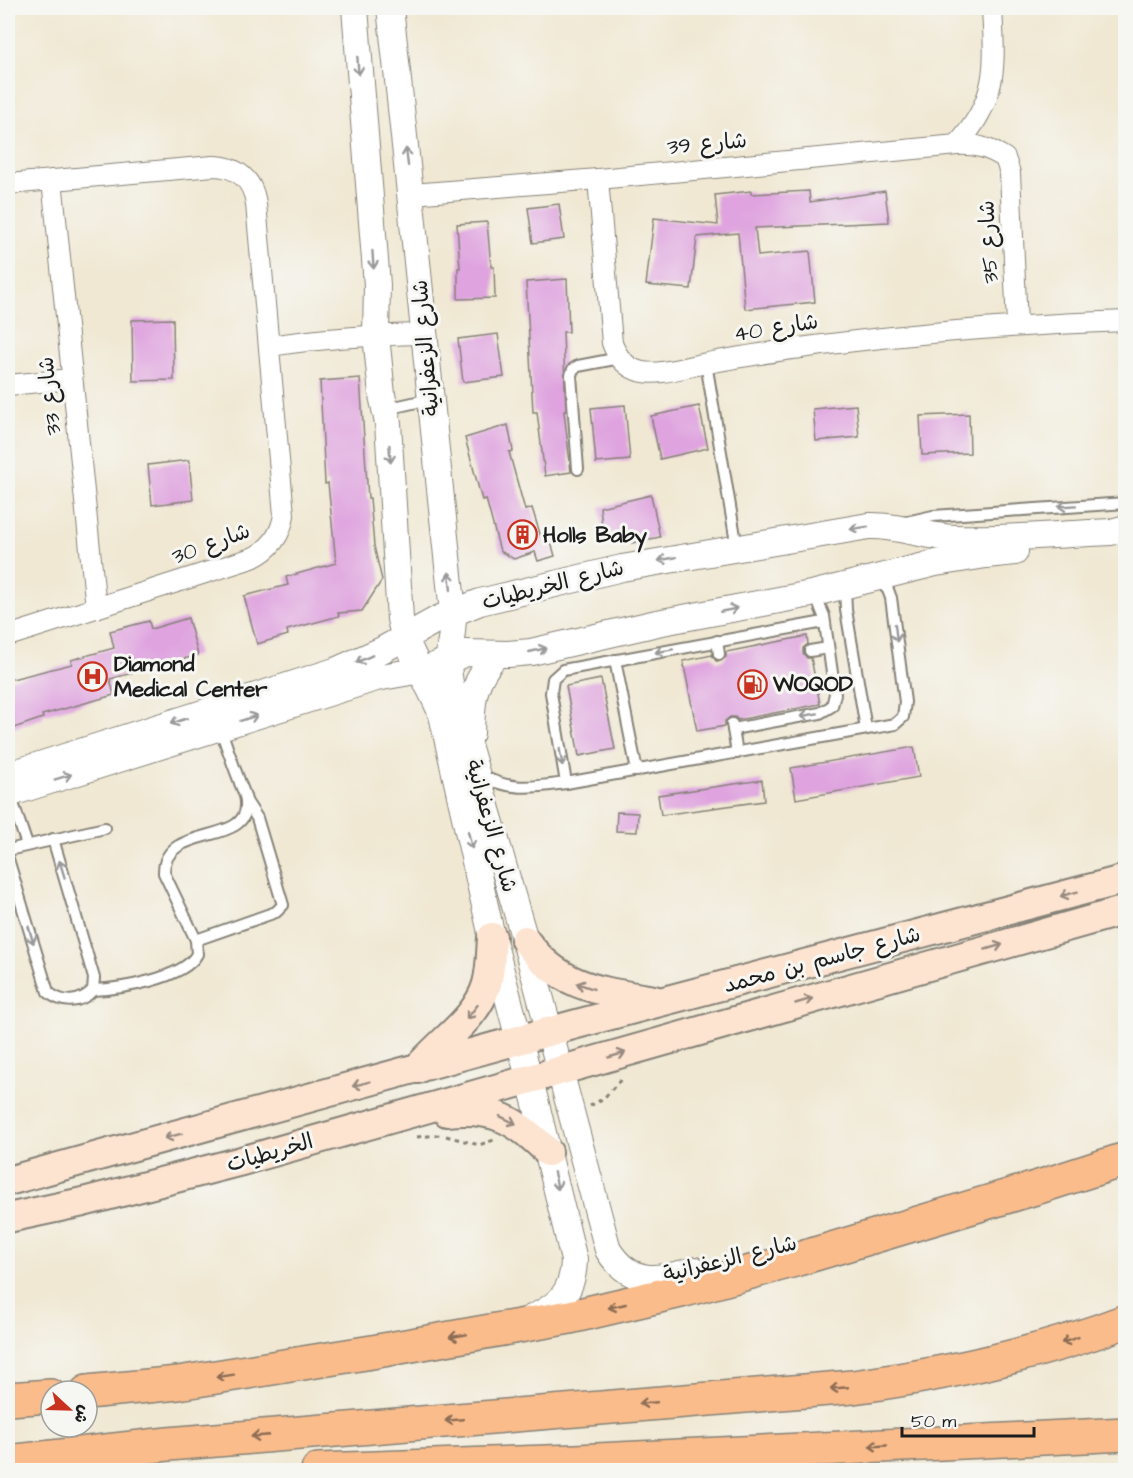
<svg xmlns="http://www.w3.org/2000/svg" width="1133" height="1478" font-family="'Architects Daughter','Playpen Sans Arabic',sans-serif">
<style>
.building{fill:#dfa4df}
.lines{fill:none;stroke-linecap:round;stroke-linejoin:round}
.service-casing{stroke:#868278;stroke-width:14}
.minor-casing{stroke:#868278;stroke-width:22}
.tertiary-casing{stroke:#868278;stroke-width:28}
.secondary-casing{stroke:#868278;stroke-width:32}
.motorway-casing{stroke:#868278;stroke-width:36}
.path{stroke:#868278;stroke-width:3;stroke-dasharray:4.5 4.5;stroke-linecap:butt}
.service{stroke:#fff;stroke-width:10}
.minor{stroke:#fff;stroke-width:20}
.tertiary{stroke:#fff;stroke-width:26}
.secondary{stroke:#fde4d1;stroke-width:28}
.motorway{stroke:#fabc8b;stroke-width:33}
.oneway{stroke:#999}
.oneway2{stroke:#988a80}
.oneway3{stroke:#8b6c54}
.labels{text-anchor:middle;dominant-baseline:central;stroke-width:6;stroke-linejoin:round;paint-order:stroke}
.street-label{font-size:22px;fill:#1c1c1c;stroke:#f6f6f2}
.poi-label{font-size:22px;font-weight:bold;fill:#1c1c1c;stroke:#f6f6f2;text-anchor:start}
</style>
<rect width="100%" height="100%" fill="#f6f6f2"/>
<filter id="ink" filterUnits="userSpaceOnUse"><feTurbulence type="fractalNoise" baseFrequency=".0167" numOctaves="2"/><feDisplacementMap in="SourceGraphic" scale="12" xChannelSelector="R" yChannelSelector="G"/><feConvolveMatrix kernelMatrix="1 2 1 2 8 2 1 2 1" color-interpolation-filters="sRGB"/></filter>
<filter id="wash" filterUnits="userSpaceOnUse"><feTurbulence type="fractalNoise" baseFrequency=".008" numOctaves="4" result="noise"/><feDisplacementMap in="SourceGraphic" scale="24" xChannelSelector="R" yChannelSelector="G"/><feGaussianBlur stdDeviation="1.35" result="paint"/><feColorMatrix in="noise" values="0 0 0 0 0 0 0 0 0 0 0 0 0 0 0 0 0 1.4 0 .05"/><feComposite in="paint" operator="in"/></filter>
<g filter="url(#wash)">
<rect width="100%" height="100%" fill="#f0e8d3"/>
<g id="blocks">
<g class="building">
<path d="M751,191V194L809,191L810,202L885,191L889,222L755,228L758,256L810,251L815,302L745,309L738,233L697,237L691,289L646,285L654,218L718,225L715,195Z"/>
<path d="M559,204L564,239L533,243L528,208Z"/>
<path d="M487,222L491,267H494L495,298L458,299V268H460L457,224Z"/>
<path d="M567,279L569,332H563L566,411H564L571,472L545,476L537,412H533L526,282Z"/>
<path d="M173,319L174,380L133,381L132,320Z"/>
<path d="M498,334L504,377L463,382L458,339Z"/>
<path d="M360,378L368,498H370L374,546L382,580L362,611L338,613L339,616L287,630L288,635L257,644L244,596L288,585L286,577L336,563L328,483L325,484L320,381Z"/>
<path d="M625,405L630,460L596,463L591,408Z"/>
<path d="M856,405L859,437L816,441L813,409Z"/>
<path d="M699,406L708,448L660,459L651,416Z"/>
<path d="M969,414L970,453L922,455L920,416Z"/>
<path d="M508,425L513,451L509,452L525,510L532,508L541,537L549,535L555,556L538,561L535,552L514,559L500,551L486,499L482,500L465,438Z"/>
<path d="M189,460L193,500L152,505L148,465Z"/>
<path d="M651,495L660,537L631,543L629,531L603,536L600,507Z"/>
<path d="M188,618L198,655L110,679L114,695L42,715L43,718L8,730V680L72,664L71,660L114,648L110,631L149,621L151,629Z"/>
<path d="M807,636L808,644L803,648V653L807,658H811L820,704L738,720L735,717H730L725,721V726L697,731L683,661L712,655L716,661H721L726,657V652Z"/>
<path d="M601,679L615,749L579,756L566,686Z"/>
<path d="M914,747L919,777L796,799L791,768Z"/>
<path d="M762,780L764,801L661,815L658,795Z"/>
<path d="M617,812L638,813L637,832L616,831Z"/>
</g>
</g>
</g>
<g filter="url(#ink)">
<use href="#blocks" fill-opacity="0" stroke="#868278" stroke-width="1.5"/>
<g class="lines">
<defs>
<g id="service">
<path d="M706,363L737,548"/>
<path d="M386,409L430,399"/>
<path d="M578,469L571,375L573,369L578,366L620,358"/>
<path d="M902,523L933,516L1126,503"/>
<path d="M845,586L846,610L866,729"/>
<path d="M717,641L719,654"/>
<path d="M810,651L828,648"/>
<path d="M615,660L637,771"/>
<path d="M732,724L737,753"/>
<path d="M733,729L820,713L832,706L835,694L824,616L819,604L811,594"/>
<path d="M480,774C507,792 536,787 566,783L895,724L903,717L905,702L891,598L888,590L878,579"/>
<path d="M566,783L551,693L553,679L563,670L824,622"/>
<path d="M10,794L27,845"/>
<path d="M8,850L105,828"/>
<path d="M8,859L48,992C62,1004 80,1004 93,990L94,978L53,839"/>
<path d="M196,940L276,912L283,905L257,818L246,801"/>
<path d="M93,990C119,989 184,979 197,954L196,940L164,873C163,822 250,848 246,802C246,795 241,787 239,780C232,762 226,745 220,727"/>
</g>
<g id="minor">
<path d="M957,145C999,99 995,65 992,8"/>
<path d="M598,179L612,343C617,357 627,369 643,372C660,375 681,368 697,365C731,358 766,353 800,348C908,333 1016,325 1126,321"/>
<path d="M52,180L96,608"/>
<path d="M8,184L213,166C237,166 253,180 256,204L284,515C281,535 271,549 252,558L8,636"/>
<path d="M412,194L598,179L957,145C976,144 989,148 1005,158L1010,173L1017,325"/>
<path d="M270,346C321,338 372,335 424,334"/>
<path d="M8,385L72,379"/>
</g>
<g id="tertiary">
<path d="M355,8L377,285L376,335L382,395L388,423L400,619C407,654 429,682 442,715L492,937L536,1104L574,1260C573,1294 558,1306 530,1319"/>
<path d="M390,8C413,209 431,411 453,612C454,636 445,659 450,683L525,940L608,1250C631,1287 659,1280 695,1270"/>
<path d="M471,733C472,698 473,680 497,654"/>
<path d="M8,775L335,671L382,650L438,619L480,602L622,568L869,526C899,525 925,537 955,538C1006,540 1059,534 1111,532L1126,528"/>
<path d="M8,794L376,678L427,669L466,653L508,654L531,652L657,623L811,594L936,563L986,555L1015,552"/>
</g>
<g id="secondary">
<path d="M525,940C559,988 601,991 654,1000"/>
<path d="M417,1069C440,1041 477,1019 487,984C491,969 491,953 492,937"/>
<path d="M447,1112C494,1107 516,1120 548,1152"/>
<path d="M8,1181L573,1025L1126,879"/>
<path d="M8,1218L83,1202L238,1162L1126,910"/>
</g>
<g id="motorway">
<path d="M87,1392L178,1383L372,1352L570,1317L681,1291L795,1260L1042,1186L1126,1159"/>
<path d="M8,1399L51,1396"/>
<path d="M8,1462L168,1444L853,1387C946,1374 1038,1355 1126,1321"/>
<path d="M318,1470L576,1461L1126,1434"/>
</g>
</defs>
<use href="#service" class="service-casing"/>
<use href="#minor" class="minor-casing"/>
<use href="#tertiary" class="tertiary-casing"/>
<use href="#secondary" class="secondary-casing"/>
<use href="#motorway" class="motorway-casing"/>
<g class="path">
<path d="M590,1106L604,1098L623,1077"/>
<path d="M446,1136L479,1145L494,1140"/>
<path d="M417,1137L440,1135"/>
</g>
<use href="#service" class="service"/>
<use href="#minor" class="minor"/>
<use href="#tertiary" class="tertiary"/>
<use href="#secondary" class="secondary"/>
<use href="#motorway" class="motorway"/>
</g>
<defs><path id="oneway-shaft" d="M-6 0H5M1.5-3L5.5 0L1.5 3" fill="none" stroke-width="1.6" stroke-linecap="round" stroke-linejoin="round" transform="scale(1.5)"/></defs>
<g class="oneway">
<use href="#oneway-shaft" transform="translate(358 66) rotate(86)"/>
<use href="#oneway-shaft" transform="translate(407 157) rotate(-97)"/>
<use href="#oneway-shaft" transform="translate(373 260) rotate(86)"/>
<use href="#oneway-shaft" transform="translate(390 454) rotate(86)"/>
<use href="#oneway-shaft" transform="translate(1067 506) rotate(176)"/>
<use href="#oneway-shaft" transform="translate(859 528) rotate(171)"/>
<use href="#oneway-shaft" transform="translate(667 559) rotate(169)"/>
<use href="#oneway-shaft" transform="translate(450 581) rotate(-96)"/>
<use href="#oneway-shaft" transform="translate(729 610) rotate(-11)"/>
<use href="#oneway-shaft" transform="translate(896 633) rotate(83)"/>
<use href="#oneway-shaft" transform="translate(538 650) rotate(-13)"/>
<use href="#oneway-shaft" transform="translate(664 651) rotate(170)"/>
<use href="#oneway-shaft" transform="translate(364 659) rotate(156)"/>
<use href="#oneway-shaft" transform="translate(809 715) rotate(170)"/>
<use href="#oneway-shaft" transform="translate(249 718) rotate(-18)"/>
<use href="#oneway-shaft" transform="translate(179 721) rotate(162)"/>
<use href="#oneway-shaft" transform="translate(561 757) rotate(80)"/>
<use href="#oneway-shaft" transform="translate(63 777) rotate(-17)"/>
<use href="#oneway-shaft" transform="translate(470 840) rotate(77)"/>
<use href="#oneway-shaft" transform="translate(62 869) rotate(-107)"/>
<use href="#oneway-shaft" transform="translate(31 935) rotate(73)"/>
<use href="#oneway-shaft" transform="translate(556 1181) rotate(76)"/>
</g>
<g class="oneway2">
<use href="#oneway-shaft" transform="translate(1069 894) rotate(165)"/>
<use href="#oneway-shaft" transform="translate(994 947) rotate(-16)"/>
<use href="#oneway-shaft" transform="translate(585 986) rotate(-161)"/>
<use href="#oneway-shaft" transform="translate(804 1001) rotate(-16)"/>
<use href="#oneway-shaft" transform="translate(472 1012) rotate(128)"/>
<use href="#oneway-shaft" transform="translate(617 1055) rotate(-16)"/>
<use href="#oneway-shaft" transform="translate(361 1084) rotate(165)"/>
<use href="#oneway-shaft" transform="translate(508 1120) rotate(26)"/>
<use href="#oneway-shaft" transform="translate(173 1136) rotate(165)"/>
</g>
<g class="oneway3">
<use href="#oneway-shaft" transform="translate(617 1306) rotate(167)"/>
<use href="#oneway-shaft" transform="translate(458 1336) rotate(170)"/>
<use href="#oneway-shaft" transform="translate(1070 1340) rotate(162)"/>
<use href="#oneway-shaft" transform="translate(225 1376) rotate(171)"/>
<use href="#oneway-shaft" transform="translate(839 1388) rotate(175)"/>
<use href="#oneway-shaft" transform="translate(648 1403) rotate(175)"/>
<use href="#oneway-shaft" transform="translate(454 1420) rotate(175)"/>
<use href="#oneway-shaft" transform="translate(260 1436) rotate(175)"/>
<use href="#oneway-shaft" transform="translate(878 1446) rotate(177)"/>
</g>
</g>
<defs>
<symbol id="building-ring" viewBox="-11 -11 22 22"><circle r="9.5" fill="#f6f6f2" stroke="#c8321e" stroke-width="1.5"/><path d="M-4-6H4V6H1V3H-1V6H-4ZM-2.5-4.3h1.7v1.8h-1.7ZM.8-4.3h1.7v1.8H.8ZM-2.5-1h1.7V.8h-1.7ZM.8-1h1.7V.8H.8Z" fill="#c8321e"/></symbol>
<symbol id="hospital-ring" viewBox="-11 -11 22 22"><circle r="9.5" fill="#f6f6f2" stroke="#c8321e" stroke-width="1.5"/><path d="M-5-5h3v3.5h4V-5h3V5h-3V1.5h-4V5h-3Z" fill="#c8321e"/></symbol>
<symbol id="fuel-ring" viewBox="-11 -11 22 22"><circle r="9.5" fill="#f6f6f2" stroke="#c8321e" stroke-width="1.5"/><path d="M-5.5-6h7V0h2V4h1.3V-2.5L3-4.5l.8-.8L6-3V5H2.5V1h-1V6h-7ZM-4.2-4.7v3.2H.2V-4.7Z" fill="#c8321e"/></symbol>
</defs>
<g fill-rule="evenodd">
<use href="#building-ring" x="506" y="518" width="33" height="33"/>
<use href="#hospital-ring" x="76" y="660" width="33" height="33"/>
<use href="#fuel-ring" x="736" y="668" width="33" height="33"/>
</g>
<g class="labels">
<g class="street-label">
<text transform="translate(707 144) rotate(-5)">شارع 39</text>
<text transform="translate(989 242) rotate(-93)">شارع 35</text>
<text transform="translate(776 328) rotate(-9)">شارع 40</text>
<text transform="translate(426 348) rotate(-95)">شارع الزعفرانية</text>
<text transform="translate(50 396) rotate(-96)">شارع 33</text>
<text transform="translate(211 544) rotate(-20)">شارع 30</text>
<text transform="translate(553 585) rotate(-14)">شارع الخريطيات</text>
<text transform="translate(491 826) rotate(74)">شارع الزعفرانية</text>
<text transform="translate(822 960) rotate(-15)">شارع جاسم بن محمد</text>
<text transform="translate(270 1153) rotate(-16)">الخريطيات</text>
<text transform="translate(730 1259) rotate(-14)">شارع الزعفرانية</text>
</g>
<g class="poi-label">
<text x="543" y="535">Holls Baby</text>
<text x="114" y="664">Diamond<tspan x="114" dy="25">Medical Center</tspan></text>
<text x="773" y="684">WOQOD</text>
</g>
</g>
<rect width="1133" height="1478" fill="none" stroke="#f6f6f2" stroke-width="30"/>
<g transform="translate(69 1409) rotate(112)"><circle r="28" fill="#f6f6f2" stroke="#9f9f9c" stroke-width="1.5"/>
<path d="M0-4.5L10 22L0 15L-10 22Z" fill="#c8321e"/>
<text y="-9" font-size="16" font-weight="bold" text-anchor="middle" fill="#1c1c1c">ش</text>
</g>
<path d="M902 1427v9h132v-9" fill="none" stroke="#1c1c1c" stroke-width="3"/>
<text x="911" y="1427" font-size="18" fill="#1c1c1c" stroke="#f6f6f2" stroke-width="4.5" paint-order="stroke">50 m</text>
</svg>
